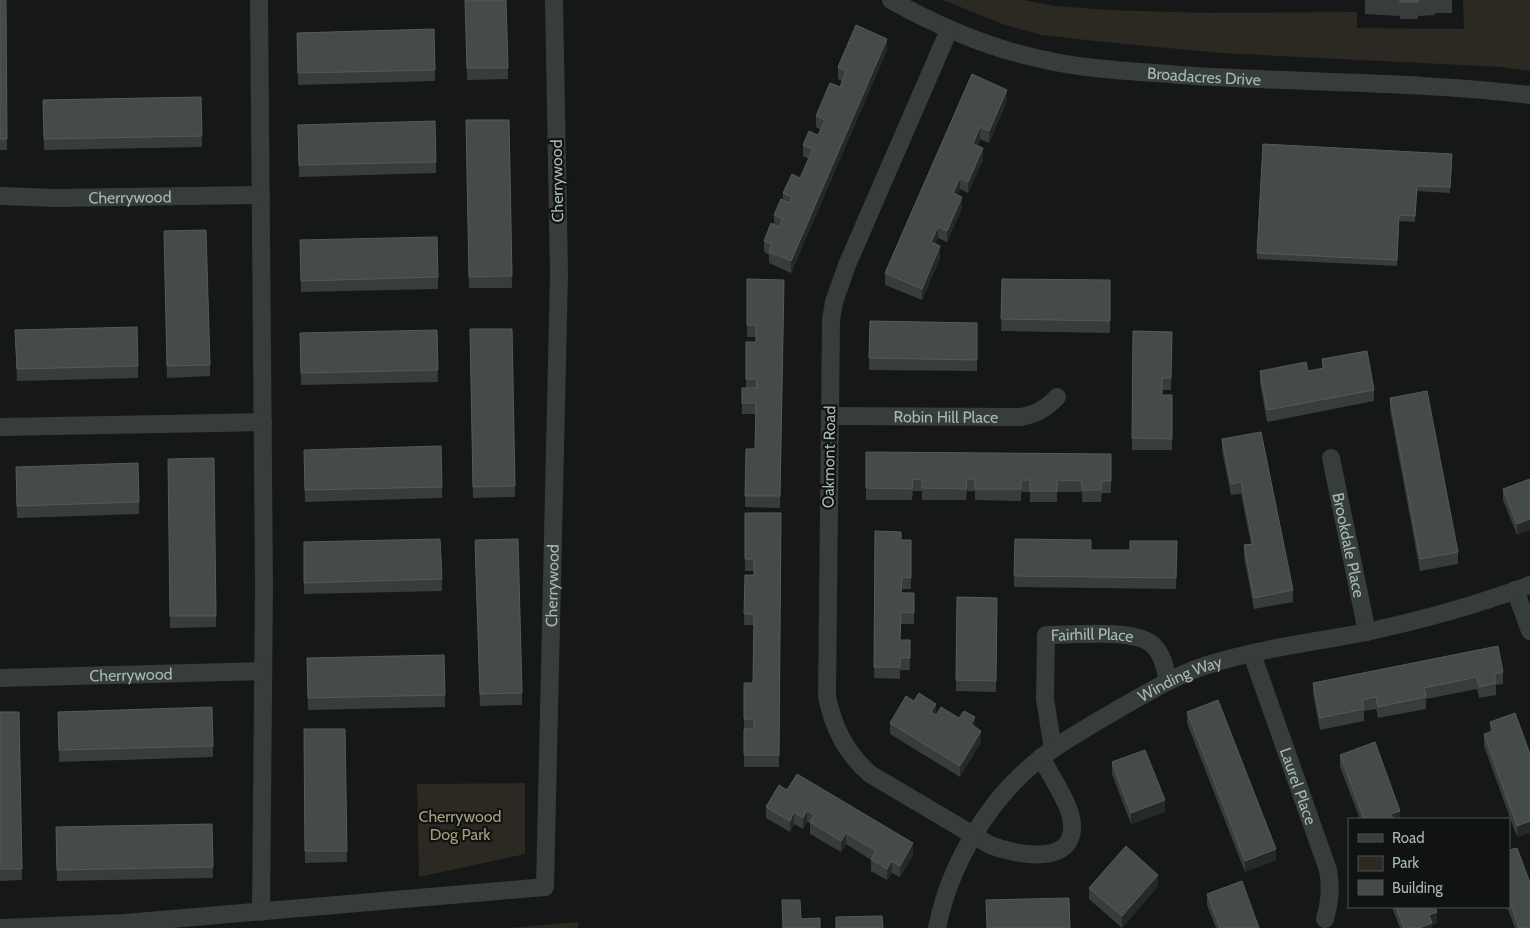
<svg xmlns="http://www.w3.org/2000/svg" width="1530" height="928" font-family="Cabin,sans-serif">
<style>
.green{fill:#2b2921}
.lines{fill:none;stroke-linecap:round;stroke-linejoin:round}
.street{stroke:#363d3a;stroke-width:18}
.wall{fill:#383d3c}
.shaded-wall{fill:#252928}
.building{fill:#444b48;stroke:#535c58}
.labels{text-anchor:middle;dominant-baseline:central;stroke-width:4.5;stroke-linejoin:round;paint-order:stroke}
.street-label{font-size:16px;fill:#a6b9af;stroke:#101312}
.park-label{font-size:16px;fill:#a69e7b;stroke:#101312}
</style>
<rect width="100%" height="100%" fill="#151817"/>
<g class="green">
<path d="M943,0H1023L1055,6L1109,10L1207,13L1357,12V28L1464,29L1463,0H1530V71L1501,67L1220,53L1095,41L1042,35L1005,25Z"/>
<path d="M525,783V854L419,877L417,784Z"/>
<path d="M578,922V928H507Z"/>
</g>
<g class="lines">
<g class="street">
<path d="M259,0L264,586L261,912"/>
<path id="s1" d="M891,0C938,26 988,48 1041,59C1087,70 1133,71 1180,75C1296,83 1414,81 1530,95"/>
<path d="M949,30L847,265L834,302L831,320L827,697C834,729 846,753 870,774L990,845C1013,854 1075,868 1072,824C1071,805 1050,775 1041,757"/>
<path id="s2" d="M0,196L57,198L261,195"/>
<path id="s3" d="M830,416L1021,417C1036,414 1046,409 1057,397"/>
<path d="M0,427L263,422"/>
<path id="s4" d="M1331,458L1367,632"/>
<path d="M1515,590L1530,631"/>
<path id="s5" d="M1252,654L1328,870C1331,888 1330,901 1325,919"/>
<path id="s6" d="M0,678L263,671"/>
<path id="s7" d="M1053,749L1045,699L1046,635C1071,635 1135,628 1153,645C1163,655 1165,668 1168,681"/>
<path id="s8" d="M0,928L125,923L545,887L559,274L554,0"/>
<path id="s9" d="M937,928C950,863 989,798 1042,757C1067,738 1095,723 1122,707C1152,690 1181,672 1214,663C1264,648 1316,642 1366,632C1422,620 1477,605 1530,585"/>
</g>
</g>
<g class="wall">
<path d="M0,0H6L7,150H0Z"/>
<path d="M465,0H506L508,79L467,80Z"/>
<path d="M1365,0H1452V13H1435V15L1418,16V19H1400V16L1365,14Z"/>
<path d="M434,29L435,81L298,85L297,44Z"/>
<path d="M887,50L791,273L769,263V255L764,252V241L774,224V215L783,200V193L800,178L809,159L803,156V145L818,135L821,130L816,127V116L840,87L842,81L838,79V67Z"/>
<path d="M972,74L1007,101L989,143L980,139L978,145L983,160L968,193L960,189L957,195L962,208L947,242L938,238L935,244L940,258L922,300L885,285V273Z"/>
<path d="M201,97L202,147L44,150L43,100Z"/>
<path d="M466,120H509L512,288H469Z"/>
<path d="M298,136L436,162V173L299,177Z"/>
<path d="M1452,160L1450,193L1417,191L1415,222L1399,221L1397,266L1257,259V253Z"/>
<path d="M300,240L438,277V289L301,292Z"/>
<path d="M164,243L210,365V376L167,378Z"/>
<path d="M747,279L784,280L780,508L745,507L746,449H755L756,414H742V388H746V342H756V337H747Z"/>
<path d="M1002,279L1110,280V333L1001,331Z"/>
<path d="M870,321L977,323V371L869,370Z"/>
<path d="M470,329H512L515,497L473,498Z"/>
<path d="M15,330L138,366V378L17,381Z"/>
<path d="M437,330L438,382L301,385L300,345Z"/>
<path d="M1133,331L1172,332L1171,390H1162V395H1172V450H1132Z"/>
<path d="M1322,359L1374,390V401L1267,422L1260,383V371H1308L1322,368Z"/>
<path d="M1390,398L1458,552V564L1420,571L1390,410Z"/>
<path d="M1222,439L1293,590V602L1254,609L1244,557V545L1251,544L1241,494L1231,495L1222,451Z"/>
<path d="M866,452L1111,454V493H1102L1101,502H1082V492H1057V502H1030V492H1021V501L975,500V491H967L966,500H922V491H913L912,500H866Z"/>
<path d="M214,458L216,627L170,628L168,459Z"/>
<path d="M304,461L442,487V498L305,502Z"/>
<path d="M16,467L139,502V514L17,518Z"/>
<path d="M1530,479L1517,535L1503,500V489Z"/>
<path d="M745,513H781L779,767H744V719L753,683L754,625H744L745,575H754V571H745Z"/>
<path d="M875,531L901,540H911V589H902L901,593H914V624H901L900,640H910V670H900V679L874,678Z"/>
<path d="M1015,539L1091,550H1130L1177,541L1176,589L1014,587Z"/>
<path d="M304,542L442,579V591L304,594Z"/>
<path d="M475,552L522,693V705L480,706Z"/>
<path d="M957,597L997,598L996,692L956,691Z"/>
<path d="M307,670L445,695V707L308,710Z"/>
<path d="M1503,672V684L1496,685V695L1479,698L1477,689L1426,699V709L1378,718L1376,709L1364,711V721L1320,730L1313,694V683Z"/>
<path d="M0,712H19L22,880L0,881Z"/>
<path d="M58,712L213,746V757L59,762Z"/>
<path d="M1187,712L1276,860L1245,872L1187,723Z"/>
<path d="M936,715L959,718L975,727L981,742L960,777L890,734V723Z"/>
<path d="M1490,722L1530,754L1517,837L1484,746V734L1490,732Z"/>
<path d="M304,729H345L347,862L305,863Z"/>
<path d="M1340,755L1400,819H1360L1340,767Z"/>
<path d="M1112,762L1165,812L1131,824L1112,774Z"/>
<path d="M787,790L913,855L900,877L892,873L887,880L871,871V860L846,844L841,852L810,834V823L807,822L803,829L794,824L790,832L766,818V807Z"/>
<path d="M212,824L213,878L57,881L56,827Z"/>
<path d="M1509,850L1530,928H1515L1507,907H1509Z"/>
<path d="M1158,886L1122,928L1089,899V888Z"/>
<path d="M1207,894L1259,928H1216L1207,905Z"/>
<path d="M1392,907H1435L1437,923L1432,925V928H1400Z"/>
</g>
<g class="shaded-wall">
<path d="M887,39V50L791,273V261Z"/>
<path d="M1007,90V101L989,143V131Z"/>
<path d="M980,127V139L973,155V144Z"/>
<path d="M983,148V160L968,193V182Z"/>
<path d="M960,178V189L953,204V193Z"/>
<path d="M962,197V208L947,242V231Z"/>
<path d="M938,227V238L931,253V242Z"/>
<path d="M940,246V258L922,300V289Z"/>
<path d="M1530,519V530L1517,535V524Z"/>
<path d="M936,704V715L931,712Z"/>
<path d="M975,717V729L971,724Z"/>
<path d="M981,731V742L960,777V766Z"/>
<path d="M1165,800V812L1131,824V813Z"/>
<path d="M807,810V822L803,829V818Z"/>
<path d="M1400,811V819H1391V814Z"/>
<path d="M794,812V824L790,832V821Z"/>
<path d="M1530,821V833L1517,837V826Z"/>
<path d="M846,833V844L841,852V841Z"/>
<path d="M913,843V855L900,877V866Z"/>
<path d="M1276,849V860L1245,872V861Z"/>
<path d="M892,861V873L887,880V869Z"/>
<path d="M1158,875V886L1122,928V916Z"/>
<path d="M1437,912V923L1432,925V928H1419L1429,915Z"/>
</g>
<g class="building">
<path d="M0,0H6L7,139H0Z"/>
<path d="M465,0H506L508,68H467Z"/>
<rect x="1400" y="0" width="18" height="2"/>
<path d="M856,25L887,39L791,261L769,252L772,244L764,241L771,223L779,227L783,219L774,215L781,199L789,203L792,197L783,193L792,174L800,178L813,149L803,145L809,131L818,135L825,120L816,116L830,83L840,87L846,71L838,67Z"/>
<path d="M434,29L435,70L298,73L297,33Z"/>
<path d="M972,74L1007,90L989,131L980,127L973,144L983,148L968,182L960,178L953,193L962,197L947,231L938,227L931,242L940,246L922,289L885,273Z"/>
<path d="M201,97L202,136L44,139L43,100Z"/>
<path d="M466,120H509L512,276L469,277Z"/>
<path d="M435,121L436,162L299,165L298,125Z"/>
<path d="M1263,144L1452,154L1450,187L1417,186L1415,216L1399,215L1397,260L1257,253Z"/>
<path d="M206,230L210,365L167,366L164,231Z"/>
<path d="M437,237L438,277L301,281L300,240Z"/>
<path d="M747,279L784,280L780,496H745L746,449H755L756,403H742V388H757L756,379H746V342H756V325H747Z"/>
<path d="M1002,279L1110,280V321L1001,319Z"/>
<path d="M870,321L977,323V360L869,358Z"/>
<path d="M137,327L138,366L17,369L15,330Z"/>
<path d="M470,329H512L515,486L473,487Z"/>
<path d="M437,330L438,370L301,373L300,333Z"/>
<path d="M1133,331L1172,332L1171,378H1162V395H1172V439L1132,438Z"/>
<path d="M1367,351L1374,390L1267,410L1260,371L1306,362L1308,371L1324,368L1322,359Z"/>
<path d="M1427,391L1458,552L1420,559L1390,398Z"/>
<path d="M1261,432L1293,590L1254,598L1244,545L1253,544L1241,482L1231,484L1222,439Z"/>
<path d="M441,446L442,487L305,490L304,450Z"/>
<path d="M866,452L1111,454V481H1102L1101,490H1082V481L1057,480V491H1030V480H1021V489H975V479H967L966,489L922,488V480L913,479L912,489L866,488Z"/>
<path d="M214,458L216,616H170L168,459Z"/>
<path d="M138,463L139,502L17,506L16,467Z"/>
<path d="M1530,479V519L1517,524L1503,489Z"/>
<path d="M745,513H781L779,755H744V729H754V719H744V683H753L754,614H744L745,575H754V559H745Z"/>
<path d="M875,531L901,532V540H911V578L902,577L901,593H914V613L901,612L900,640H910V658H900V667H874Z"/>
<path d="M440,539L442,579L304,583V542Z"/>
<path d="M518,539L522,693L480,694L475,540Z"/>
<path d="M1015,539L1091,540V550H1130V541H1177L1176,578L1014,576Z"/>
<path d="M957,597L997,598L996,681L956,680Z"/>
<path d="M1498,646L1503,672L1494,674L1496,683L1479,687L1477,677L1424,688L1426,697L1378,707L1376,697L1362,700L1364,709L1320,718L1313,683Z"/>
<path d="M444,655L445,695L308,698L307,658Z"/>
<path d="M919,693L936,704L931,712L936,715L941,707L959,718L964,711L975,717L971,724L981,731L960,766L890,723L906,696L914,701Z"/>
<path d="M1218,700L1276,849L1245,861L1187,712Z"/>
<path d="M212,707L213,746L59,750L58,712Z"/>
<path d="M0,712H19L22,869H0Z"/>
<path d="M1515,713L1530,754V821L1517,826L1484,734L1494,731L1490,722Z"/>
<path d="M304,729H345L347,851H305Z"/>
<path d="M1375,742L1400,811L1391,814L1393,819H1364L1340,755Z"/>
<path d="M1145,750L1165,800L1131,813L1112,762Z"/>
<path d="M797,774L913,843L900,866L892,861L887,869L871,859L876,851L846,833L841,841L810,822L814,815L807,810L803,818L794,812L790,821L766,807L779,785L787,790Z"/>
<path d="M212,824L213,867L57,870L56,827Z"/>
<path d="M1126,846L1158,875L1122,916L1089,888Z"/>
<path d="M1517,848L1530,883V928H1519L1509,900V850Z"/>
<path d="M1242,881L1259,928H1220L1207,894Z"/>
<path d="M1069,898L1070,928H987L986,900Z"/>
<path d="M782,900H800L801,919L820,918V928H783Z"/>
<path d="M1396,907H1435L1437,912L1429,915L1432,923L1419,928H1404Z"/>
<path d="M882,916L883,928H836V917Z"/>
</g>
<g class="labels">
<g class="street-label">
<text stroke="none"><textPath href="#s1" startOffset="326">Broadacres Drive</textPath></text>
<text transform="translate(557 181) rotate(-91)">Cherrywood</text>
<text stroke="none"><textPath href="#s2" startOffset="130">Cherrywood</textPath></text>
<text stroke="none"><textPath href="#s3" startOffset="116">Robin Hill Place</textPath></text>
<text transform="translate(829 457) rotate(-89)">Oakmont Road</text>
<text stroke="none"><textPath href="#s4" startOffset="89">Brookdale Place</textPath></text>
<text stroke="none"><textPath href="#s8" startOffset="848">Cherrywood</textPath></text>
<text stroke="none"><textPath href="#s7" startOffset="161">Fairhill Place</textPath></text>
<text stroke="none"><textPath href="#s6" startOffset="131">Cherrywood</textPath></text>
<text stroke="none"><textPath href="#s9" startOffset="364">Winding Way</textPath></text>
<text stroke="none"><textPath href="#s5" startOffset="140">Laurel Place</textPath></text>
</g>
<g class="park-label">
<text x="460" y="816">Cherrywood<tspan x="460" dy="18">Dog Park</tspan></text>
</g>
</g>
<rect x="1348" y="818" width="162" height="90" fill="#101312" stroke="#4c5551"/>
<rect x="1358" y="834" width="25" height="8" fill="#363d3a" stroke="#4c5551"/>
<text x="1392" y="843" font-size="15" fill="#a6b9af">Road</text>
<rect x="1358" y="856" width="25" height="15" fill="#2b2921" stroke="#4c5551"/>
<text x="1392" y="868" font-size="15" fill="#a6b9af">Park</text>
<rect x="1358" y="880" width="25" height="15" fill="#444b48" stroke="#4c5551"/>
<text x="1392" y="893" font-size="15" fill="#a6b9af">Building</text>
</svg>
